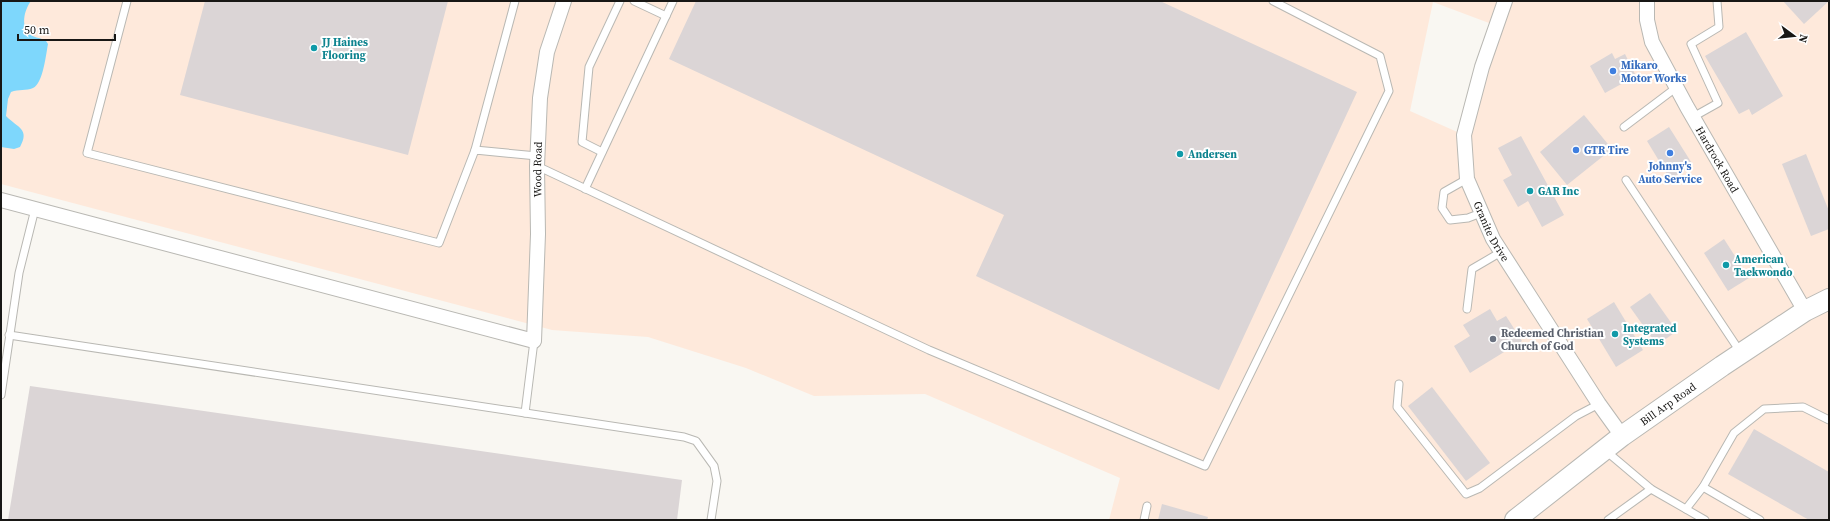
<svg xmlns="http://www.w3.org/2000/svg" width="1830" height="521" font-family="'Source Serif 4',serif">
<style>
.industrial{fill:#fee9db;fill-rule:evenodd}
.water{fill:#7ed7fc}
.building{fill:#dbd5d6}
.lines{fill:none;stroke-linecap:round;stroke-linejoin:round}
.service-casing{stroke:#b9b8b3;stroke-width:9}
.minor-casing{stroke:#b9b8b3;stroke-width:16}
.secondary-casing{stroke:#b9b8b3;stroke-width:22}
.service{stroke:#fff;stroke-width:7}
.minor{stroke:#fff;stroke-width:14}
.secondary{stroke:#fff;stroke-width:20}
.culture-dot{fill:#0f9aa8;stroke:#fff;stroke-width:1.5}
.shop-dot{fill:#3f7fe0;stroke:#fff;stroke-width:1.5}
.worship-dot{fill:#6b7280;stroke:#fff;stroke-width:1.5}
.labels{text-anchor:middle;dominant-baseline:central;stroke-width:4;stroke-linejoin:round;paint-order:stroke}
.culture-label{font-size:11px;font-weight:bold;fill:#0d838f;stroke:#fff;text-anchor:start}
.shop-label{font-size:11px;font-weight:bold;fill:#366cbe;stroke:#fff;text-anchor:start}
.street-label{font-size:11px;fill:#181715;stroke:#fff}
.worship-label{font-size:11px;font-weight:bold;fill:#5b616d;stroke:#fff;text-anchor:start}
</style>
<rect width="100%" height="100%" fill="#f9f7f2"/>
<path class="industrial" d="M1,1H1829V520H1109L1120,478L925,394L814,396L746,368L648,337L552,330L1,184ZM1433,2L1497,26L1464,135L1410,111Z"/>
<path class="water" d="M1,1H31C24,10 20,28 31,35C35,38 42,38 46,41L48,44C46,54 43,84 33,88C26,91 19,89 11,92L8,99L6,116C18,128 30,129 20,147L14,149L1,147Z"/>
<g class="building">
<path d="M205,1H448L408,155L180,95Z"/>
<path d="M696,1H1160L1357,92L1219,390L976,276L1004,215L669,59Z"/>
<path d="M1783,1H1829L1804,24Z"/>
<path d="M1746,32L1783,96L1752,115L1749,109L1739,114L1705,56Z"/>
<path d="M1612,53L1615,59L1625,54L1636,76L1605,93L1590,66Z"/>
<path d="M1584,115L1612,149L1567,185L1540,152Z"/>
<path d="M1669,127L1693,165L1670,179L1647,141Z"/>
<path d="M1521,136L1564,215L1542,227L1528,201L1518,207L1503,180L1512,175L1498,148Z"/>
<path d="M1806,154L1829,211V229L1811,236L1782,164Z"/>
<path d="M1724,239L1749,278L1728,291L1704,253Z"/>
<path d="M1650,293L1677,331L1657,345L1630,307Z"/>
<path d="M1614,302L1643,350L1616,367L1587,319Z"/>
<path d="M1490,309L1497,321L1506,316L1522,341L1470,373L1454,346L1470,336L1463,325Z"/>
<path d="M30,386L682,480L677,520H8Z"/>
<path d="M1432,387L1490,463L1466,481L1408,406Z"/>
<path d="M1754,429L1829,472V520H1809L1728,474Z"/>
<path d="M1162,504L1208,517L1207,520H1158Z"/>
</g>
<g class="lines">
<defs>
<g id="service">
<path d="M127,1L87,153L439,243L475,150L537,156"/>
<path d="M634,1L666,16"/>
<path d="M1693,117L1718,103L1691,44L1719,27L1717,1"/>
<path d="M1624,127L1677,87"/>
<path d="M475,150L515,1"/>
<path d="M602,152L582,142L589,67L620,1"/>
<path d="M537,166L929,350L1205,466L1389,91L1380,56L1273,1"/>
<path d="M1467,179L1444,192L1442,208L1450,220L1468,218L1481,213"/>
<path d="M1626,180L1741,353"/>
<path d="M585,189L673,1"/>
<path d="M1467,309L1472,269L1501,252"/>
<path d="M9,335L684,437L696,441L714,466L717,481L711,520"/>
<path d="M1399,384L1397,407L1466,494L1480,488L1576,416L1599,404"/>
<path d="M1,395L19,273L35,209"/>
<path d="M525,413L534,341"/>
<path d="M1606,451L1651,489L1705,520"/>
<path d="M1703,487L1760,520"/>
<path d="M1686,509L1703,487L1734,433L1764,409L1803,407L1829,420"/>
<path d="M1144,520L1147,506"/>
<path d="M1608,520L1651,489"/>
</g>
<g id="minor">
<path id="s1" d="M1505,1L1482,67L1464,135L1467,179L1493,239L1599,404L1622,436"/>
<path id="s2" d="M1647,1V20L1652,42L1687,107L1805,311"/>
<path id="s3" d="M1,200L534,341L538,234L537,166L540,98L547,52L564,1"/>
</g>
<g id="secondary">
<path id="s4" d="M1515,520L1622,436L1722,366L1805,311L1829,299"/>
</g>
</defs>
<use href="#service" class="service-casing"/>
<use href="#minor" class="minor-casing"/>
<use href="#secondary" class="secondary-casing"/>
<use href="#service" class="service"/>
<use href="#minor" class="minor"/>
<use href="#secondary" class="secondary"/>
</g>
<g class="culture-dot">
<circle cx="314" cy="48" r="4"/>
<circle cx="1180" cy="154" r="4"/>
<circle cx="1530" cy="191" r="4"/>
<circle cx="1726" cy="265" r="4"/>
<circle cx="1615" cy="334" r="4"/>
</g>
<g class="shop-dot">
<circle cx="1613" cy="71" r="4"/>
<circle cx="1576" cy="150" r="4"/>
<circle cx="1670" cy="153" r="4"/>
</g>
<circle class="worship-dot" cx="1493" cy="339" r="4"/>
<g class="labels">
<g class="culture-label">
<text x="322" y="42">JJ Haines<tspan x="322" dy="13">Flooring</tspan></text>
<text x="1188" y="154">Andersen</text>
<text x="1538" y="191">GAR Inc</text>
<text x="1734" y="259">American<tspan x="1734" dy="13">Taekwondo</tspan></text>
<text x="1623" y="328">Integrated<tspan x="1623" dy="13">Systems</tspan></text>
</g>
<g class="shop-label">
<text x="1621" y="65">Mikaro<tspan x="1621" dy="13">Motor Works</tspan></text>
<text x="1584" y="150">GTR Tire</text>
<text x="1670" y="166" text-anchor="middle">Johnny's<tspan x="1670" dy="13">Auto Service</tspan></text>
</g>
<g class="street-label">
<text stroke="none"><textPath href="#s2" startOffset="176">Hardrock Road</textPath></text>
<text stroke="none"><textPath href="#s3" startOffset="723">Wood Road</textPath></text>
<text stroke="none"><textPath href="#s1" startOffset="242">Granite Drive</textPath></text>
<text stroke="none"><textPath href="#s4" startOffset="192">Bill Arp Road</textPath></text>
</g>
<g class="worship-label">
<text x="1501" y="333">Redeemed Christian<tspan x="1501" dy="13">Church of God</tspan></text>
</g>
</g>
<rect width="1830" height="521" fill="none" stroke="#181715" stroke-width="4"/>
<g transform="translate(1794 36) rotate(105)" stroke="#ffffff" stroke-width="3" paint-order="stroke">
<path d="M0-3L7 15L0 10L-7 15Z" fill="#181715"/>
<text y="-6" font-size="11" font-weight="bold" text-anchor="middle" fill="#181715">N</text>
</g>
<path d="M18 34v6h97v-6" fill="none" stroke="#181715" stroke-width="2"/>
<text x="24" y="34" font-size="12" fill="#181715" stroke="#ffffff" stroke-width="3" paint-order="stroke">50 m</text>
</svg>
